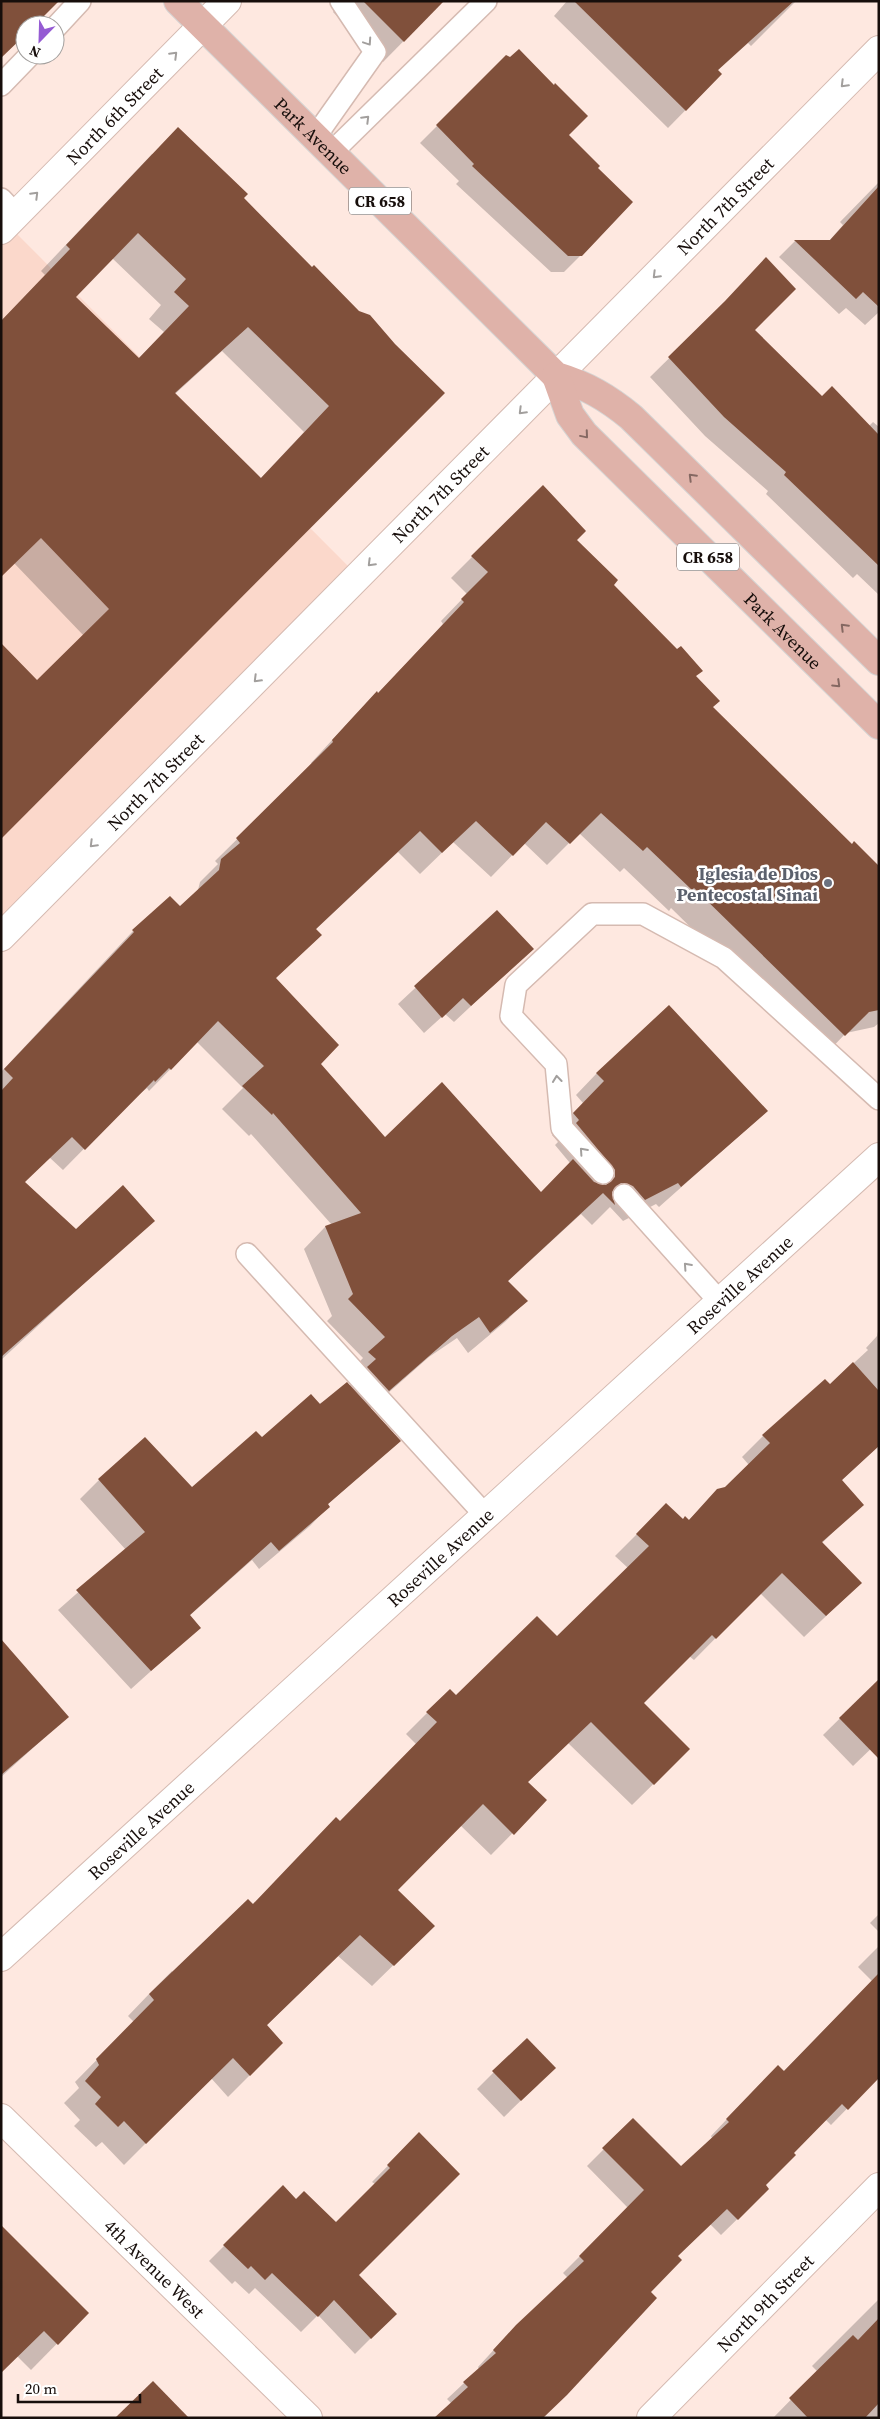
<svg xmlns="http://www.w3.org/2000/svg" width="880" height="2419" font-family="'Source Serif 4',serif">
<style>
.built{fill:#fbd8cb}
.shadow{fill:#0003;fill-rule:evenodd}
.building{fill:#80503b;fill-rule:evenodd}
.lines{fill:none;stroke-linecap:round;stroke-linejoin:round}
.service-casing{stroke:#d5bab1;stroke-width:24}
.minor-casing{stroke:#d5bab1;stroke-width:30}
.tertiary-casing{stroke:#d5bab1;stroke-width:30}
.primary-casing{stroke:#d5d4d3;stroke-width:30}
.service{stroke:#fff;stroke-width:21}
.minor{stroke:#fff;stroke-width:28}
.tertiary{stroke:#fff;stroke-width:28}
.primary{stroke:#dfb2a9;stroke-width:28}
.oneway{stroke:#a29f9d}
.oneway2{stroke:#856862}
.worship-dot{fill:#6b7280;stroke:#fff;stroke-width:2}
.labels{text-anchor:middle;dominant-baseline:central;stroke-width:5;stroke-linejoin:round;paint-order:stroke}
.shield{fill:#fff;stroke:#5d5654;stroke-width:1}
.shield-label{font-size:16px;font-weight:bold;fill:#170e0b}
.street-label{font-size:18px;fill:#170e0b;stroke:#fff}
.worship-label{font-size:18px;font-weight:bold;fill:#5b616d;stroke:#fff;text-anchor:end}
</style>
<rect width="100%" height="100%" fill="#fee8e0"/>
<path class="built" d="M11,228L353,571L1,928V239Z"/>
<g class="shadow">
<path d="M343,1H443L383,62L333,12Z"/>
<path d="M567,1H796L751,46L748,43L717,71L721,74L668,128L554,16Z"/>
<path d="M506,57L554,87L567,135L596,168L581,255L564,272H551L456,184L459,181L420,143Z"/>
<path d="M152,154L242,198L312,269L394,344L1,838L37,682L84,636L14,563L1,321L45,275L41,271ZM112,258L161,305L149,319L164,332L138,359L74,297ZM222,351L304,432L260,479L175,394Z"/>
<path d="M879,182V312L865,325L846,308L839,314L779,257L795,241H829L843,225L840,222Z"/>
<path d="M711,317L753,330L822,398L869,426L873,422L879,427V595L857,574L853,578L766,494L768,491L705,436L650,377Z"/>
<path d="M543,486L575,540L612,585L695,677L712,707L852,846L879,867V1023L874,1027L846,1033L823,1057L671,908L669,911L624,868L620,872L579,833L547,865L524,843L491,877L453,842L420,874L398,852L315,930L275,979L319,1064L385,1139L541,1193L570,1163L555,1145L558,1142L552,1135L583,1103L576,1095L597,1073L767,1111L659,1207L656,1204L623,1221L610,1207L592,1225L581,1214L507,1282L526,1301L505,1322L468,1353L457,1338L429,1357L370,1409L399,1441L327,1505L328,1507L310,1526L259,1569L252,1560L189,1616L199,1628L131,1689L58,1610L126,1550L80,1499L99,1480L192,1489L261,1439L349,1386L354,1381L348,1374L363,1358L327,1321L332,1316L304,1249L325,1227L332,1225L251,1134L249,1136L222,1109L243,1088L197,1042L149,1091L147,1088L131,1101L63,1170L49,1157L23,1182L76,1231L153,1220L1,1360V1072L133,931L180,907L198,890L200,882L218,864L215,861L313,764L311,763L355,715L378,694L443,624L441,621L467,594L451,578Z"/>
<path d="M497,912L515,965L454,1022L445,1014L424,1033L398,1004Z"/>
<path d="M879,1327V1445L841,1481L862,1504L822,1543L861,1583L804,1637L760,1593L694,1660L689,1656L643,1703L689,1749L632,1805L568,1743L527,1783L545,1800L491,1855L460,1825L396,1890L412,1947L372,1986L338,1956L266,2026L282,2043L228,2097L211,2078L124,2165L102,2142L96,2147L74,2126L80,2120L64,2103L79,2088L75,2082L134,2022L128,2016L150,1993L172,1971L173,1973L252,1905L340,1823L417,1745L406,1734L427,1713L557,1638L628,1568L615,1556L666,1505L682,1521H688L718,1490L726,1488L749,1465L742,1457L763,1436L830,1385L868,1350L866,1348L877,1336Z"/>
<path d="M1,1674L67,1717L1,1777Z"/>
<path d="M879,1680V1741L853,1766L823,1735Z"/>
<path d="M879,1914V1932L870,1923Z"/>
<path d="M879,1946V2076L831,2125L825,2119L764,2185L768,2189L721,2235L710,2224L677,2256L649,2292L452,2404L447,2399L479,2369L478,2367L500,2343L568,2278L563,2273L628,2208L587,2166L633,2120L681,2168L712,2138L711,2136L761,2083L783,2072L872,1981L858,1967Z"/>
<path d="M527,2039L538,2084L504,2117L477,2089Z"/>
<path d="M419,2134L357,2275L395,2314L355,2354L318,2315L301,2332L255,2288L249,2294L235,2281L232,2284L209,2261L283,2187L296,2200L336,2224L375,2184L372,2182Z"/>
<path d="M1,2227L87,2313L31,2370L17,2356Z"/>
<path d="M879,2299V2418H773L818,2372L812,2366Z"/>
</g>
<g class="building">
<path d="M1,1H59L35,25H25V35L1,58Z"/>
<path d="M363,1H444L404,42Z"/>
<path d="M574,1H794L718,70L722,74L686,111Z"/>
<path d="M519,49L554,85L555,83L588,116L569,135L600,166L598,168L633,202L582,256H568L472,166L474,164L436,125L506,55L510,57Z"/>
<path d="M178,127L248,194L244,198L312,267L314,265L359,311L370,315L395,344L445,393L1,839V643L37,680L109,609L41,538L1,577V321L70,249L66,245ZM138,233L186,279L174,292L189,306L139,358L76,297ZM248,327L329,406L261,478L175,393Z"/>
<path d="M879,186V307L863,292L856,299L794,240H830Z"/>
<path d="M766,257L796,289L755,330L822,396L832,386L879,435V566L784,475L786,472L724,417L668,357L725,301Z"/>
<path d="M543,485L586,531L577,540L618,580L614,585L677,649L681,646L703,671L696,676L720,701L713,707L852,844L854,841L879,866V1010L869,1012L845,1036L694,888L692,890L647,847L643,851L601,813L570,844L546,822L513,856L476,821L442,853L420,831L316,929L322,935L276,978L339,1045L321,1064L385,1137L442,1082L541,1192L573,1159L594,1182L606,1185L615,1177V1170L576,1123L579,1120L573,1113L604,1081L596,1073L669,1005L768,1111L681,1187L678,1183L645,1200L633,1186L621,1183L612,1192L615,1205L603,1193L508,1281L528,1301L490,1333L479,1317L452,1336L389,1391L367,1367L376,1359L368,1352L385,1337L348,1299L353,1294L325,1226L361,1213L273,1113L272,1115L242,1086L264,1066L218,1021L171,1070L169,1068L155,1082L154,1080L85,1150L72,1137L25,1182L76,1229L123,1185L155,1221L1,1357V1091L13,1078L4,1069L134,932L132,930L170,896L180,906L219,870L221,859L240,843L236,838L333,742L332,740L377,691L378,693L464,602L461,599L488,572L471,556Z"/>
<path d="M497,910L534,949L471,1006L463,998L442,1018L414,986Z"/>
<path d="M853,1362L879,1391V1446L842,1480L864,1505L822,1542L862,1583L826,1616L782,1573L716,1639L712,1635L644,1703L690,1749L654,1785L591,1722L528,1782L547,1800L514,1835L483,1804L398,1890L435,1926L394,1966L360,1935L267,2025L283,2043L250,2076L233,2058L146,2144L124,2121L118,2127L95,2104L101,2097L85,2081L99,2065L96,2059L154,2000L149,1994L248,1899L253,1904L336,1817L340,1821L437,1722L426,1712L450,1689L456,1695L537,1616L557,1636L649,1546L636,1534L666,1503L683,1519L685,1516L689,1520L717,1489L725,1487L770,1443L762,1435L825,1379L830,1384Z"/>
<path d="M347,1382L401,1441L328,1504L330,1507L279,1551L271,1542L190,1615L201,1628L151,1671L76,1590L145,1532L98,1479L145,1437L192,1487L256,1431L262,1437L311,1394L320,1404Z"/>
<path d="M1,1639L69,1717L1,1775Z"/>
<path d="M879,1679V1759L839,1718Z"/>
<path d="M879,1973V2078L848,2110L842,2104L794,2153L796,2155L766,2185L769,2189L738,2220L727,2209L678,2256L682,2260L651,2292L657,2298L567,2395L543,2418H434L468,2387L463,2382L496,2353L493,2350L516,2325L584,2261L579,2256L644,2190L602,2148L633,2118L681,2166L729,2122L726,2119L778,2065L784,2071Z"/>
<path d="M527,2038L556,2068L521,2101L492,2071Z"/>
<path d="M419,2132L460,2174L359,2275L397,2314L371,2339L334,2300L318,2317L272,2273L265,2280L251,2266L248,2269L223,2245L283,2185L296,2199L304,2191L336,2222L390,2168L387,2165Z"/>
<path d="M1,2225L89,2313L58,2345L44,2331L1,2373Z"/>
<path d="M879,2318V2403L865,2418H808L789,2398L853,2335L858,2340Z"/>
<path d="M153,2381L189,2418H115Z"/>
</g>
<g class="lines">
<defs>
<g id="service">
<path d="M55,28L80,1"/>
<path d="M1,85L30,55"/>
<path d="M315,137L375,52L341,1"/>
<path d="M331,153L486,1"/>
<path d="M1,199L16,215"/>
<path d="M603,1173L562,1128L556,1064L511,1016L516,985L592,914H643L724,958L879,1099"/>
<path d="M624,1195L720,1302"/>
<path d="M247,1254L486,1516"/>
</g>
<g id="minor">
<path id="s1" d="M1,230L227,1"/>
<path id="s2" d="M1,937L879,50"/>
<path id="s3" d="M651,2418L879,2187"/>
</g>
<g id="tertiary">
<path id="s4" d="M1,1957L879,1157"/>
<path id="s5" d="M1,2118L308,2418"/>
</g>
<g id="primary">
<path id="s6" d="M178,1L556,376C586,385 608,398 631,417L879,661"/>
<path id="s7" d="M556,376L570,415L584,434L879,725"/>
</g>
</defs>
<use href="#service" class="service-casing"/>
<use href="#minor" class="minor-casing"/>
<use href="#tertiary" class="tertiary-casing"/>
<use href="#primary" class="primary-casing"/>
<use href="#service" class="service"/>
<use href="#minor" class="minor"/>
<use href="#tertiary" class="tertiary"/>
<use href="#primary" class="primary"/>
</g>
<defs><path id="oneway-chevron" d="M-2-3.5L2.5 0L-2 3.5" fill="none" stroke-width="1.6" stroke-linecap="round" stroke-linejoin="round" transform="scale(1.25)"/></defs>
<g class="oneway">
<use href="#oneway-chevron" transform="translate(368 42) rotate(56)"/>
<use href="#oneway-chevron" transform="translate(174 55) rotate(-45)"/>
<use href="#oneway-chevron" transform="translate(844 84) rotate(135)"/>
<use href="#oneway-chevron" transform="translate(366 119) rotate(-45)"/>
<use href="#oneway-chevron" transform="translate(35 195) rotate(-45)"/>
<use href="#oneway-chevron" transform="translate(656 275) rotate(135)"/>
<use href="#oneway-chevron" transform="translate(522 411) rotate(135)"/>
<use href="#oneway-chevron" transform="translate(371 563) rotate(135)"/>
<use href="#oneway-chevron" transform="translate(257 679) rotate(135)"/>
<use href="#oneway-chevron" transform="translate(93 844) rotate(135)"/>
<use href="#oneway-chevron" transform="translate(557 1079) rotate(-96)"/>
<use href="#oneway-chevron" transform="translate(583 1151) rotate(-132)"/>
<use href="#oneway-chevron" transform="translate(687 1266) rotate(-132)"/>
</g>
<g class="oneway2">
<use href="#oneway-chevron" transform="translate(585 435) rotate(50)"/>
<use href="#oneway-chevron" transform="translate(692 477) rotate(-135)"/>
<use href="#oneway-chevron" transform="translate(844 627) rotate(-135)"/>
<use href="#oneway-chevron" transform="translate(837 684) rotate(44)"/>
</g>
<circle class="worship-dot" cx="828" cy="883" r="5"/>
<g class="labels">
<g class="shield">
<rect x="349" y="187.5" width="62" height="27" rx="4"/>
<rect x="677" y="543.5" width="62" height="27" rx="4"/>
</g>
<g class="shield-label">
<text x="380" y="201">CR 658</text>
<text x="708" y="557">CR 658</text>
</g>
<g class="street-label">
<text stroke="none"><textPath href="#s1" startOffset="161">North 6th Street</textPath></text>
<text stroke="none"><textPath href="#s6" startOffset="191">Park Avenue</textPath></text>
<text stroke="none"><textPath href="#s2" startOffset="1029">North 7th Street</textPath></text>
<text stroke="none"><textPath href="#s2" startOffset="624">North 7th Street</textPath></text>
<text stroke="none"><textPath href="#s7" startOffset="345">Park Avenue</textPath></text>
<text stroke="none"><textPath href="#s2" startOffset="219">North 7th Street</textPath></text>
<text stroke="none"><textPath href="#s4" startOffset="999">Roseville Avenue</textPath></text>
<text stroke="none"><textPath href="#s4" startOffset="594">Roseville Avenue</textPath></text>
<text stroke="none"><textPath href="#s4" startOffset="189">Roseville Avenue</textPath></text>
<text stroke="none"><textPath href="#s5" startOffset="215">4th Avenue West</textPath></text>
<text stroke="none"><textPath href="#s3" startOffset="162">North 9th Street</textPath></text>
</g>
<g class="worship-label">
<text x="818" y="873">Iglesia de Dios<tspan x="818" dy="21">Pentecostal Sinai</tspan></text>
</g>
</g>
<rect width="880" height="2419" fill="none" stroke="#170e0b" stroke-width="5"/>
<g transform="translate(40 40) rotate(203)"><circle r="24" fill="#ffffff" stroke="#a29f9d"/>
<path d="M0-4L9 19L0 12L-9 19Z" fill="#955bd3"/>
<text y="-8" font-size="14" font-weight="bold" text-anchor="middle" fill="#170e0b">N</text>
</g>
<path d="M18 2394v8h122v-8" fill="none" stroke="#170e0b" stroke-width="2.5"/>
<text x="25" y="2394" font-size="15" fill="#170e0b" stroke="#ffffff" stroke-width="4" paint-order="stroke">20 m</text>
</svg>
